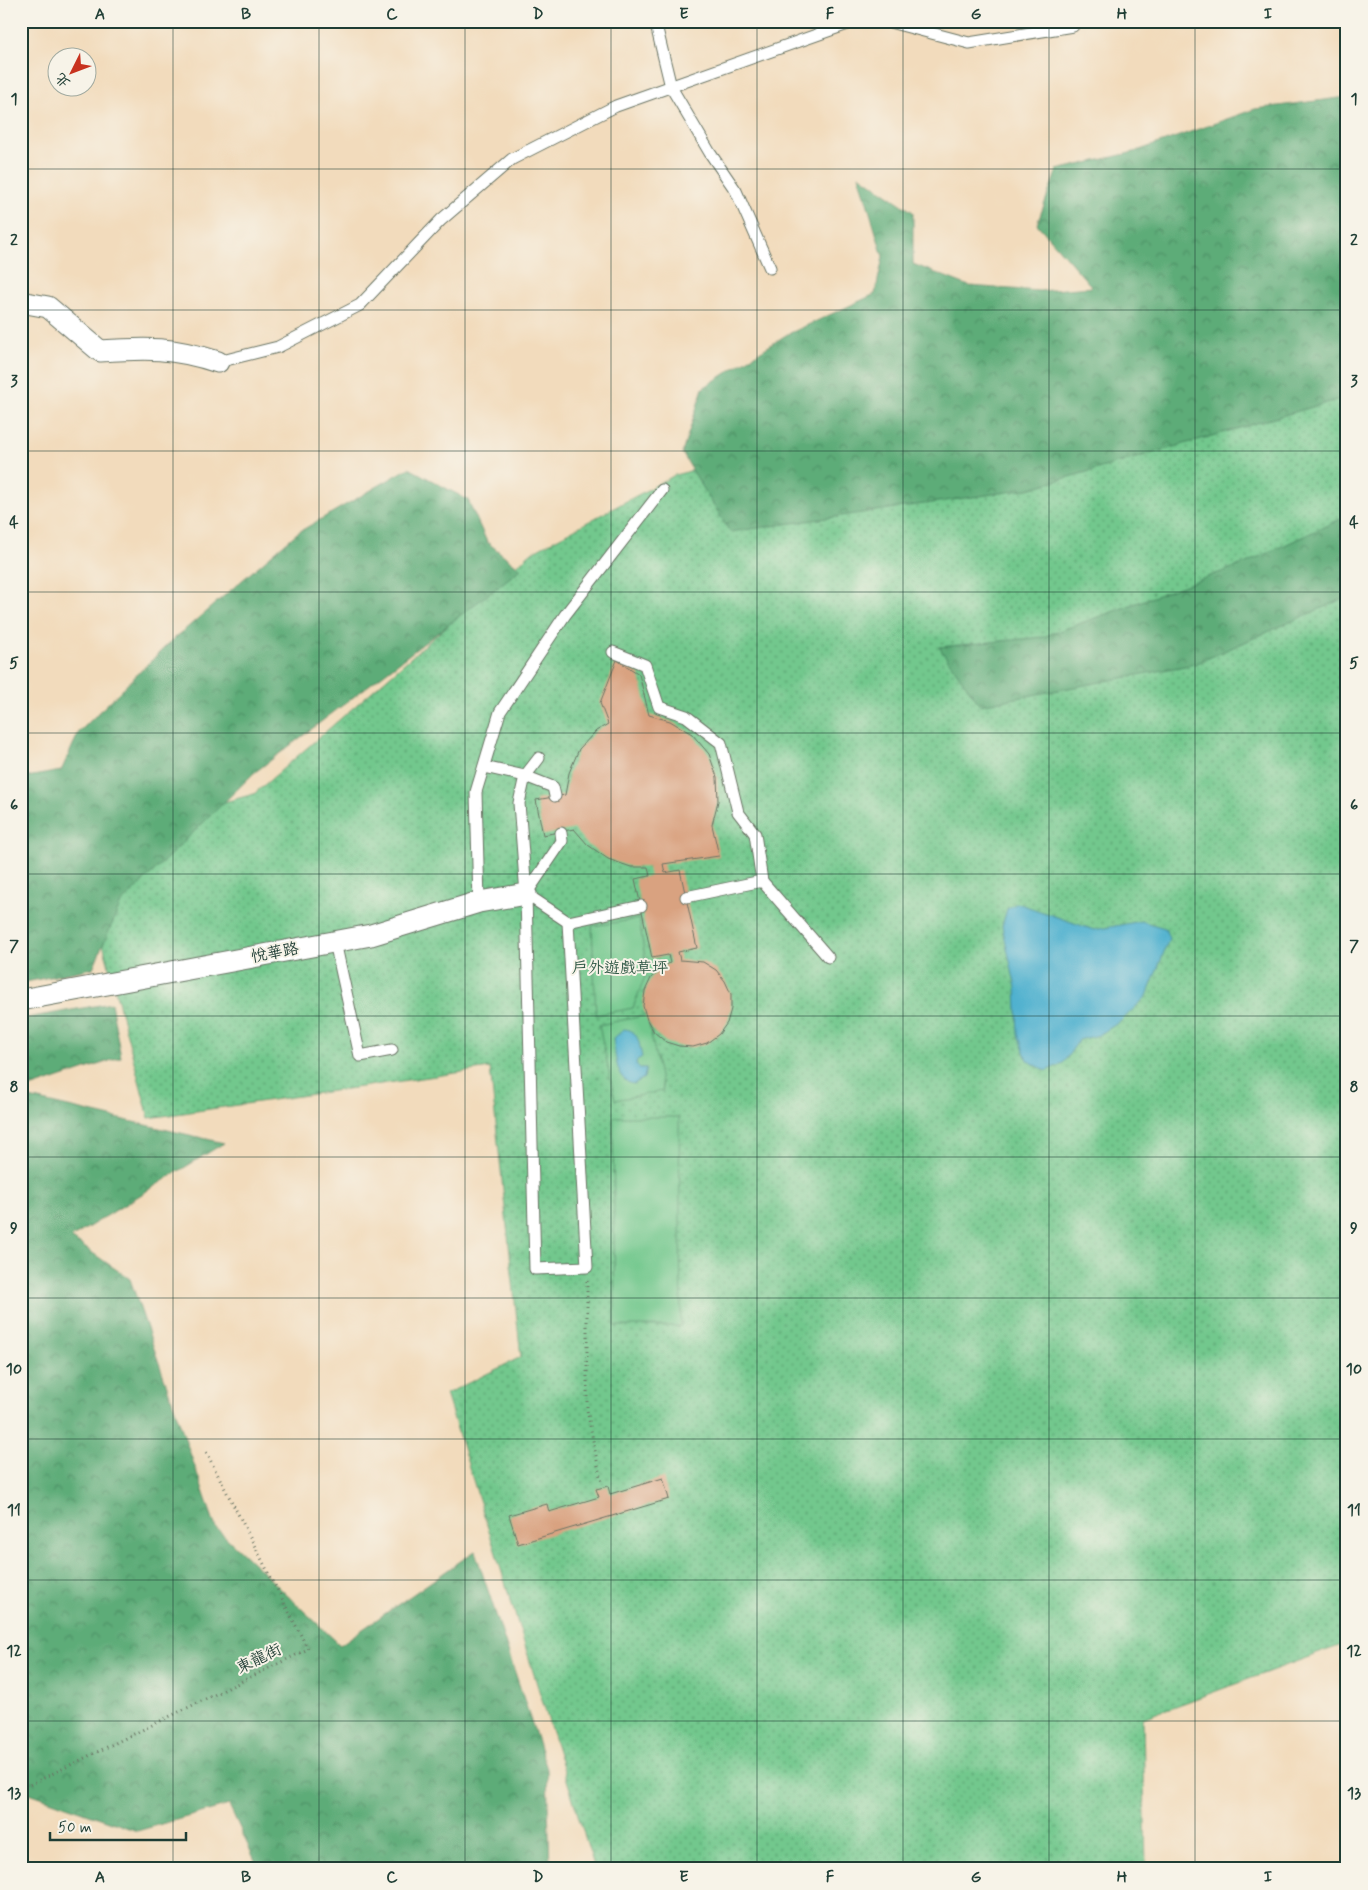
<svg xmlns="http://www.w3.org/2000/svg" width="1368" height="1890" font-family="Mynerve,'LXGW WenKai TC',sans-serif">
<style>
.grass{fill:url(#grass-dots);stroke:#488260}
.forest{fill:url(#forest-crowns);stroke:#3e7456}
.park{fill:#72c88d;stroke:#488260}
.water{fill:#50b1cf;stroke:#387782}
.building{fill:#d9a280}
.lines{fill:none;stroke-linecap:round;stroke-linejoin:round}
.lane-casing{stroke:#697464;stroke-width:13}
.street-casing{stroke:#697464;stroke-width:23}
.path{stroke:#697464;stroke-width:3;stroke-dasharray:1 4;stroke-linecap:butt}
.lane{stroke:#fff;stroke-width:11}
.street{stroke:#fff;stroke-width:21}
.grid{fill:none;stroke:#1f3d34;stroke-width:1;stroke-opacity:0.55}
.labels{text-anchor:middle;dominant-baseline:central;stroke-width:4;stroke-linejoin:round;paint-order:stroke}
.street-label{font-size:16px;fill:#1f3d34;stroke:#f7f3e8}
.park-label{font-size:16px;fill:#305946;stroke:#f7f3e8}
.neatline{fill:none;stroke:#1f3d34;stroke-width:2}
.grid-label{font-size:16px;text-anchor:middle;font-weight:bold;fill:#1f3d34}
</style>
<defs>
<pattern id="grass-dots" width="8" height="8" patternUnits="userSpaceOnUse" patternTransform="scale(1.25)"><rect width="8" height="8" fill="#72c88d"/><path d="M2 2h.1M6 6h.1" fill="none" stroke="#5da474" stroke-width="1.8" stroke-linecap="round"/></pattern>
<pattern id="forest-crowns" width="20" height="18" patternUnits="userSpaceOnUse" patternTransform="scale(1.25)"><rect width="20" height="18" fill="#5dac78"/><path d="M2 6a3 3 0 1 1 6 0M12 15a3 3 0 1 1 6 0" fill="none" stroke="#4c8d63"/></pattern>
</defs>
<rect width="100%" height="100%" fill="#f7f3e8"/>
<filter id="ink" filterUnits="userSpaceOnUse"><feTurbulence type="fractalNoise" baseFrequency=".02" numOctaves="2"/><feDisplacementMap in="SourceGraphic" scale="10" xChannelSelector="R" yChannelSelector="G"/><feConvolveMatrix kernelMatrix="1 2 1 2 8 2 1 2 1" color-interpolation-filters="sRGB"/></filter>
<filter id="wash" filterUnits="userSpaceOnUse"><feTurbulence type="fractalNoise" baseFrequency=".0096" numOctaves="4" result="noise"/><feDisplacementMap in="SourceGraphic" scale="20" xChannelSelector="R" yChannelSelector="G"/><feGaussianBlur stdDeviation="1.12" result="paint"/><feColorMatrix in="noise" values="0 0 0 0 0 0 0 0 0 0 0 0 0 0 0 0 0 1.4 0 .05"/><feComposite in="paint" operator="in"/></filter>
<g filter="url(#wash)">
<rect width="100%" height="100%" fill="#f2dbbc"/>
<path class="grass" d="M1347,299V1643L1143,1718L1146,1869H595L446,1394L521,1357L490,1068L149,1118L76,842L254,794L532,552L675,475Z"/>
<g class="forest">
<path d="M1347,97V397L1028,489L730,532L682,453L703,388L786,335L875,294L883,257L859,175L913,212V264L969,286L1039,291L1092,287L1037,224L1057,170L1134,152L1255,109Z"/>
<path d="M409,468L468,500L487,542L521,569L254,773L121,903L93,968L21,983V778L61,771L79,732L167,645L297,533Z"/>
<path d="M1347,516V597L1195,664L980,705L939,647L1043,637L1246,563Z"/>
<path d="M111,1003L121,1057L21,1091V1019Z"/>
<path d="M21,1096L224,1143L71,1238L130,1279L216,1528L340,1645L475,1551L547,1769L550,1869H259L229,1805L137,1831L21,1790Z"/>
</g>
<g class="park">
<path d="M639,919L647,971L633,1008L596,1015L592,926Z"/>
<path d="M647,1015L663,1091L615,1100L599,1025Z"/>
<path d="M613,1117H679L681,1326H615Z"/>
</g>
<g class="water">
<path d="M1017,903L1094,930L1141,921L1165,928L1169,939L1147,996L1121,1021L1099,1035L1079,1040L1063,1063L1046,1071L1027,1060L1018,1034L1016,988L1002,926L1007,909Z"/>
<path d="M624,1029C639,1030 639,1044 642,1057L637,1060L636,1065L640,1068H646L644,1078L634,1084C615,1082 616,1054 613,1039Z"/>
</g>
<g id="blocks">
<g class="building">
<path d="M617,660L639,674L649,715L670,721L692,734L709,754L717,777L718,801L712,825L719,856L663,864L665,873L680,870L697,948L678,952L680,960L703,962L716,970L725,981L731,994V1009L727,1023L719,1034L707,1043L693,1047L679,1046L666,1042L654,1032L647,1020L643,1006L645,991L651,978L661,967L670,963L668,955L652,958L635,879L650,876L648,867H631L608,859L588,845L574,829L543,835L536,800L565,795L569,773L579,749L596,731L608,724L600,703Z"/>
<path d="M663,1478L669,1499L518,1544L509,1515L547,1504L549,1512L599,1497L596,1489L608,1486L610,1494Z"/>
</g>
</g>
</g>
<g filter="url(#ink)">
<use href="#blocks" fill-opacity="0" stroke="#697464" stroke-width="1"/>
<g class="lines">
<defs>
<g id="lane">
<path d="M655,21L671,87L710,153L736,191L770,268"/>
<path d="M886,21L969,43L1073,26L1072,21"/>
<path d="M218,362L278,347L360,305L441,220L512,159L616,106L856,21"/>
<path d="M613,652L645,665L659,707L686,716L721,743L738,812L755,834L762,881L686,897"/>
<path d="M539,758L525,776L519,803L526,894L568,922L641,906"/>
<path d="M484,767L525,776L553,787L555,796"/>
<path d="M561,833L562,841L526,894L535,1269L587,1267L568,922"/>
<path d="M762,881L828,957"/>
<path d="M479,902L476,792L500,712L565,615L662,490"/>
<path d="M335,942L360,1056L392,1050"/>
</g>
<g id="street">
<path d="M21,302L48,307L100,351C147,348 173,347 218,362"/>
<path d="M21,1000L371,935L479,902L526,894"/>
</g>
</defs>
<use href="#lane" class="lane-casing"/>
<use href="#street" class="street-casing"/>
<g class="path">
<path d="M587,1281V1410L601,1481"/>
<path d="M21,1789L308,1649L206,1452"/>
</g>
<use href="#lane" class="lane"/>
<use href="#street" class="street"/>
</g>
</g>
<path class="grid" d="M173,21V1869M319,21V1869M465,21V1869M611,21V1869M757,21V1869M903,21V1869M1049,21V1869M1195,21V1869M21,169H1347M21,310H1347M21,451H1347M21,592H1347M21,733H1347M21,874H1347M21,1016H1347M21,1157H1347M21,1298H1347M21,1439H1347M21,1580H1347M21,1721H1347"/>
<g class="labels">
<g class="street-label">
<text transform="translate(275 953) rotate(-11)">悅華路</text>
<text transform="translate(259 1659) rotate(-26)">東龍街</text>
</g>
<g class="park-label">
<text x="620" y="968">戶外遊戲草坪</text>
</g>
</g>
<rect width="1368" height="1890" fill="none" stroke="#f7f3e8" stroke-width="55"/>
<g transform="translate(72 72) rotate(228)"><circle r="24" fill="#f7f3e8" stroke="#a1aaa0"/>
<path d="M0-4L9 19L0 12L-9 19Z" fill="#c8321e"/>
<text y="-8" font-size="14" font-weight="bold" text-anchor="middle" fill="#1f3d34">北</text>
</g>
<path d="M50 1832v8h136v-8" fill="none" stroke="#1f3d34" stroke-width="2.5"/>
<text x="58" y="1832" font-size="15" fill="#1f3d34" stroke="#f7f3e8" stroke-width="4" paint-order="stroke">50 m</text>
<rect x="28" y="28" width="1312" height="1834" class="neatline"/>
<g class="grid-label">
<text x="100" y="19">A</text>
<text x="246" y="19">B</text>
<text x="392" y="19">C</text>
<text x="538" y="19">D</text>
<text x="684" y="19">E</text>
<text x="830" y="19">F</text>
<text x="976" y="19">G</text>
<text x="1122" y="19">H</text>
<text x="1268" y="19">I</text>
<text x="14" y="104">1</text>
<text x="1354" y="104">1</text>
<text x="14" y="245">2</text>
<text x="1354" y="245">2</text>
<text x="14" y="386">3</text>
<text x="1354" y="386">3</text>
<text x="14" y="527">4</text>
<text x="1354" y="527">4</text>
<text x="14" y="668">5</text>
<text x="1354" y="668">5</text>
<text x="14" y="810">6</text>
<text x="1354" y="810">6</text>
<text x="14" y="951">7</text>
<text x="1354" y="951">7</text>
<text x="14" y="1092">8</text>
<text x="1354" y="1092">8</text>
<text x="14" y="1233">9</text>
<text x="1354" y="1233">9</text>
<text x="14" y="1374">10</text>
<text x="1354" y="1374">10</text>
<text x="14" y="1515">11</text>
<text x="1354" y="1515">11</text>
<text x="14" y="1656">12</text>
<text x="1354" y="1656">12</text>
<text x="14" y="1798">13</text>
<text x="1354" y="1798">13</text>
<text x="100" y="1882">A</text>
<text x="246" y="1882">B</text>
<text x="392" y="1882">C</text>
<text x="538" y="1882">D</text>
<text x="684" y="1882">E</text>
<text x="830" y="1882">F</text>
<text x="976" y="1882">G</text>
<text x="1122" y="1882">H</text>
<text x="1268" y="1882">I</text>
</g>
</svg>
